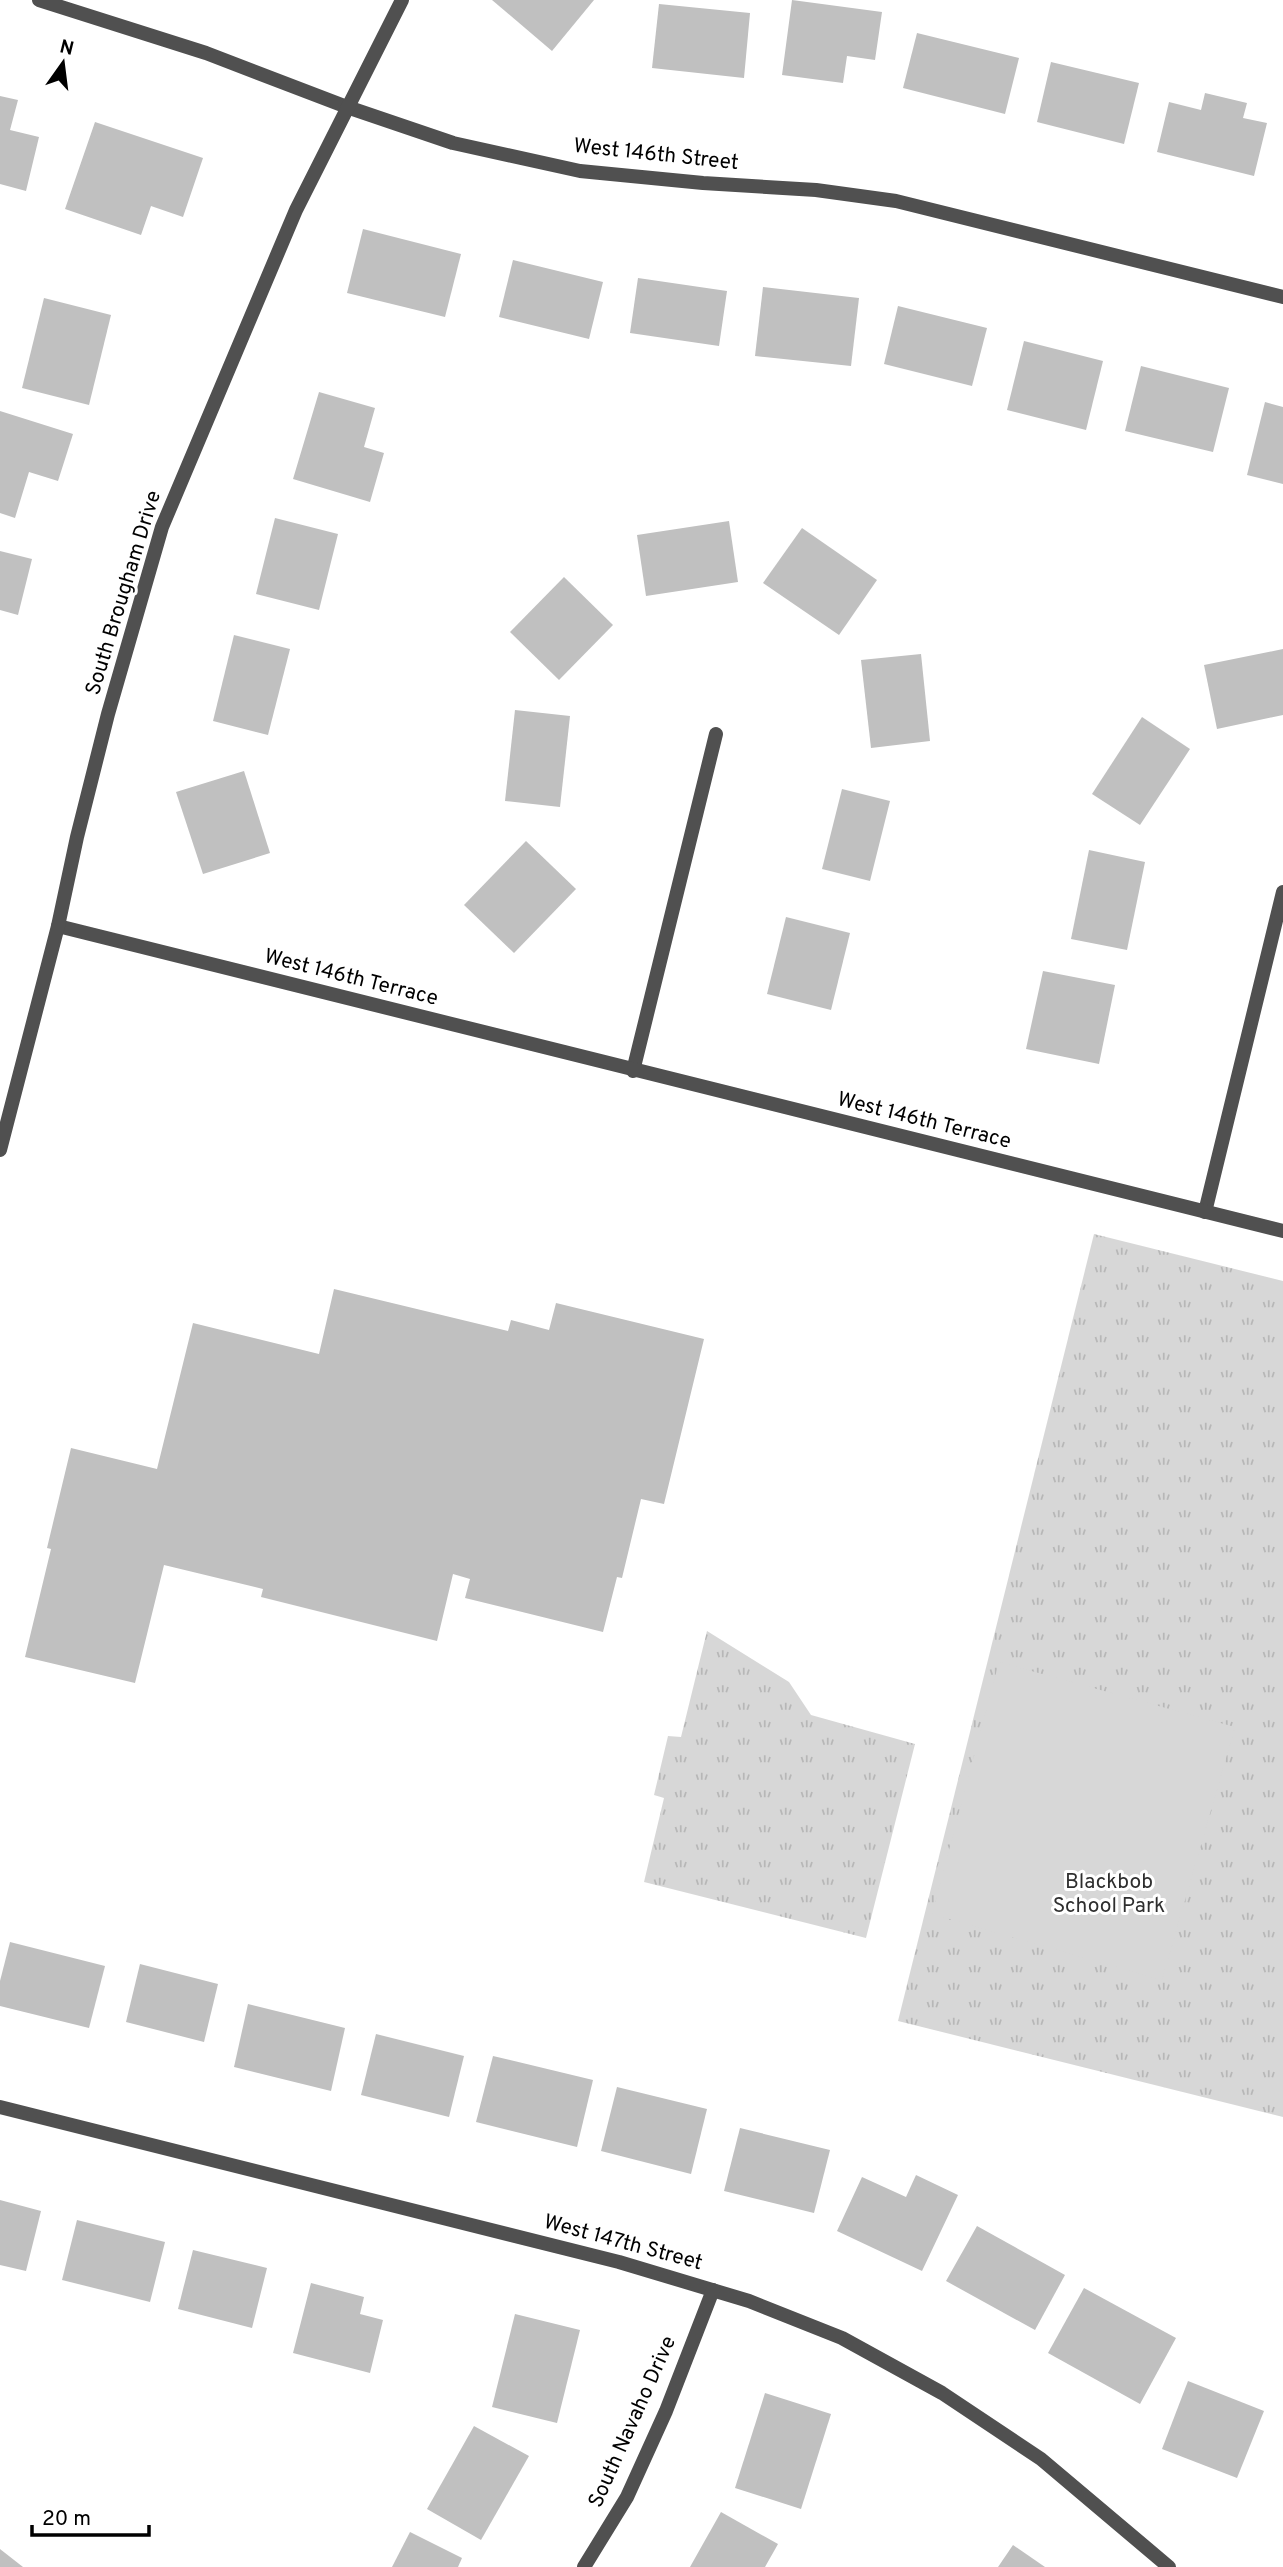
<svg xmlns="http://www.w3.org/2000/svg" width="1283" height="2567" font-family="Overpass,sans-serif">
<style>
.park{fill:url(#park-tufts)}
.garden{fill:#d7d7d7}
.building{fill:#c0c0c0}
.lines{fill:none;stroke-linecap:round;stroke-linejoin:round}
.minor{stroke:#505050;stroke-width:14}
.tertiary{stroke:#505050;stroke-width:14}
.labels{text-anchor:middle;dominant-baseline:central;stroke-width:6;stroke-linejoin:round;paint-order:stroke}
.street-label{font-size:21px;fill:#000;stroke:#fff}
.park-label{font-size:21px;fill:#2e2e2e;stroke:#fff}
</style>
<defs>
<pattern id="park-tufts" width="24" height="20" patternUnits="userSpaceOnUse" patternTransform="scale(1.75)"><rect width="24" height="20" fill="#d7d7d7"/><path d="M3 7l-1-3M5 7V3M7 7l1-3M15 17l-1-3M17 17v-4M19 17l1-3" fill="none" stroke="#b7b7b7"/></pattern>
</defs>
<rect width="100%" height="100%" fill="#fff"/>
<g class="park">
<path d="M1094,1234L1283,1281V2117L898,2021Z"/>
<path d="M707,1631L789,1682L811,1715L915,1744L866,1938L644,1882L664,1798L654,1795L668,1736L681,1737Z"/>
</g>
<path class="garden" d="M999,1662L1235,1727L1162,1980L932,1914Z"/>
<g class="building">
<path d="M492,0H594L552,51Z"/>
<path d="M792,0L882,12L875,60L847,56L843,83L782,75Z"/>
<path d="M659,4L750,13L744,78L652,68Z"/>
<path d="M917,33L1019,58L1005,114L903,88Z"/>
<path d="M1051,62L1139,83L1124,144L1037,122Z"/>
<path d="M1205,93L1247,103L1243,118L1267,123L1254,176L1157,152L1169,102L1201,110Z"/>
<path d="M0,96L18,100L10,130L39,137L26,191L0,184Z"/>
<path d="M95,122L203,158L183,217L151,206L141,235L65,209Z"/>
<path d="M363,229L461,254L445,317L347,293Z"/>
<path d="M513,260L603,282L589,339L499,317Z"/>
<path d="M638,278L727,291L719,346L630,333Z"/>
<path d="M763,287L859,298L851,366L755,356Z"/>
<path d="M44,298L111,315L89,405L22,388Z"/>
<path d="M898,306L987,328L972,386L884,364Z"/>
<path d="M1024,341L1103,361L1086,430L1007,410Z"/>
<path d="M1141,366L1229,388L1213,452L1125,431Z"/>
<path d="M319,392L375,408L364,447L384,453L370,502L293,479Z"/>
<path d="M1265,402L1283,407V484L1247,475Z"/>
<path d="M0,411L73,434L58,481L29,472L15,518L0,513Z"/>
<path d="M275,518L338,534L319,610L256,594Z"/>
<path d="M729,521L738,582L646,596L637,535Z"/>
<path d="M802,528L877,580L839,635L763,583Z"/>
<path d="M0,551L32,559L18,615L0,610Z"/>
<path d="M564,577L613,625L559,680L510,632Z"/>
<path d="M234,635L290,649L268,735L213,721Z"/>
<path d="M1283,649V715L1217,729L1204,665Z"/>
<path d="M921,654L930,741L871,748L861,660Z"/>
<path d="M515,710L570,716L560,807L505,801Z"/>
<path d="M1142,717L1190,749L1140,825L1092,794Z"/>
<path d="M244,771L270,853L203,874L176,792Z"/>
<path d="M842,789L890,801L870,881L822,869Z"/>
<path d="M526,841L576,889L514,953L464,905Z"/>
<path d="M1089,850L1145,862L1127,950L1071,939Z"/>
<path d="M786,917L850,933L831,1010L767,994Z"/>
<path d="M1043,971L1115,985L1099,1064L1026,1049Z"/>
<path d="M334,1289L508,1331L511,1320L549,1330L556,1303L704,1339L664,1504L641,1499L622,1578L617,1577L603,1632L465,1598L470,1579L453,1574L437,1641L261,1597L263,1589L164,1565L135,1683L25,1657L51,1549L47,1548L71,1448L157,1469L193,1323L319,1354Z"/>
<path d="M10,1942L105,1966L89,2028L0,2006V1981Z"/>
<path d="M140,1964L218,1984L204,2042L126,2022Z"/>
<path d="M248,2004L345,2028L331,2091L234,2067Z"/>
<path d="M376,2034L464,2056L449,2117L361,2095Z"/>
<path d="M493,2056L593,2080L577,2147L476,2122Z"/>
<path d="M617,2087L707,2109L691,2174L601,2151Z"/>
<path d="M740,2128L830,2150L814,2213L724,2191Z"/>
<path d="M916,2175L958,2195L922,2271L837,2231L862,2177L906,2197Z"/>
<path d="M0,2200L41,2211L26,2271L0,2265Z"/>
<path d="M77,2220L165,2242L150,2302L62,2280Z"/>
<path d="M977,2226L1065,2275L1035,2330L946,2281Z"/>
<path d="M193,2250L267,2268L252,2328L178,2309Z"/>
<path d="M311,2283L364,2297L360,2314L383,2320L370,2373L293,2353Z"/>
<path d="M1084,2288L1176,2338L1140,2404L1048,2353Z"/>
<path d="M515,2314L580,2330L557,2423L492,2407Z"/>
<path d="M1188,2381L1264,2411L1237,2478L1162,2449Z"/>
<path d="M765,2393L831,2414L801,2509L735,2488Z"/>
<path d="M474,2426L529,2456L481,2540L427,2509Z"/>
<path d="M721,2512L778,2544L765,2567H690Z"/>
<path d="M410,2532L462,2558L458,2567H392Z"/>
<path d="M1013,2545L1045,2567H998Z"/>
<path d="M0,2549L23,2567H0Z"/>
</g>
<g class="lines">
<g class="minor">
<path d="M39,0L206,53L347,107L453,143L580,171L703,183L816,190L896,201L1283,297"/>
<path d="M633,1071L716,734"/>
<path d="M1205,1212L1283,892"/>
<path d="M0,2107L619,2262L749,2301L842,2338L942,2393L1041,2459L1169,2567"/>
<path d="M584,2567L627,2497L666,2411L713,2290"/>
</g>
<g class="tertiary">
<path d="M58,926L1283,1231"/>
<path d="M0,1150L58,926L77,837L108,714L162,527L296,210L402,0"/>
</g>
</g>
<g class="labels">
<g class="street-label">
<text transform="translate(656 155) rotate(6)">West 146th Street</text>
<text transform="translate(124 593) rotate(-73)">South Brougham Drive</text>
<text transform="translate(351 978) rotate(14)">West 146th Terrace</text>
<text transform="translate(924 1121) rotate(14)">West 146th Terrace</text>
<text transform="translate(623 2243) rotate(15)">West 147th Street</text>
<text transform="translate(633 2422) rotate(-66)">South Navaho Drive</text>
</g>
<g class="park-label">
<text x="1109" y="1882">Blackbob<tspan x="1109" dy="24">School Park</tspan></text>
</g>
</g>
<g transform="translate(63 63) rotate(14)" stroke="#ffffff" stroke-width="5" paint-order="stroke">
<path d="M0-5L12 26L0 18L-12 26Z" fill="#000000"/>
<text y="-10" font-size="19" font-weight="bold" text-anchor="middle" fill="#000000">N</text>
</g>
<path d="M32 2525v10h117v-10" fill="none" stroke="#000000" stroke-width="3.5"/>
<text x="42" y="2525" font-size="21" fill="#000000" stroke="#ffffff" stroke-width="5" paint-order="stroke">20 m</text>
</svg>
